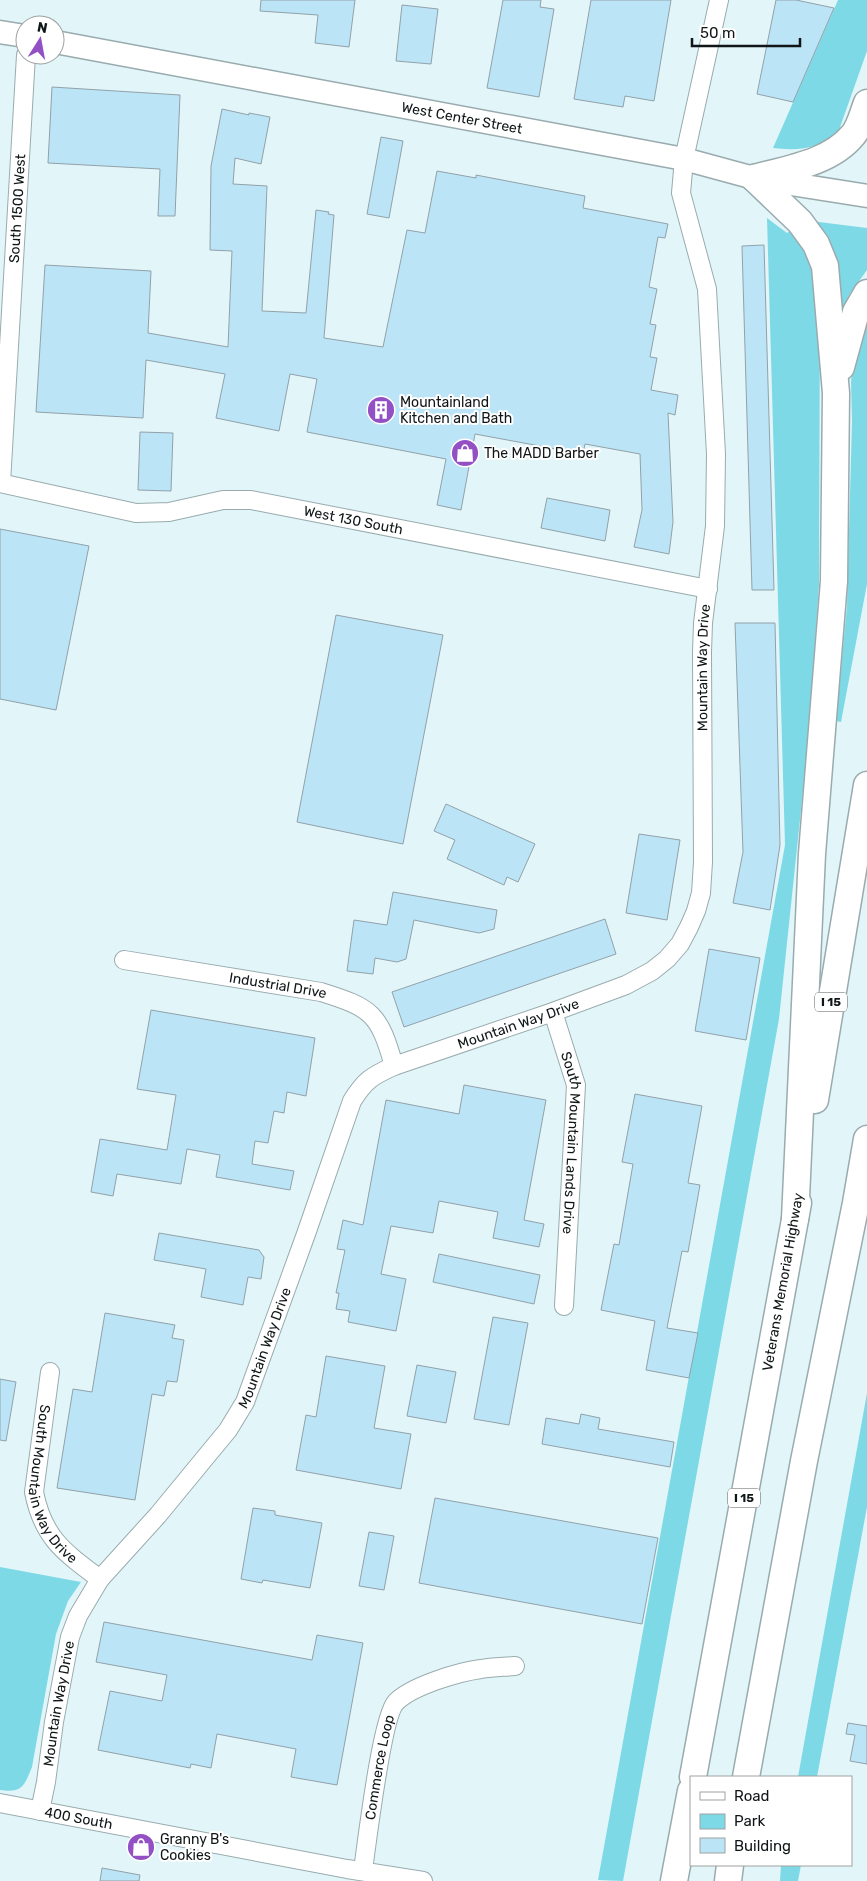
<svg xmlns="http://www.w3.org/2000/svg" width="867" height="1881" font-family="Rubik,sans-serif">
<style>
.green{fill:#7ed9e6}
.building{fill:#bce4f7;stroke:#91a1a9}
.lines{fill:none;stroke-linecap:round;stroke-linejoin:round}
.minor-casing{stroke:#99abae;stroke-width:20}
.major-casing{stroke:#99abae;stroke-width:25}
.highway-casing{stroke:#99abae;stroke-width:29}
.minor{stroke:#fff;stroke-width:18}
.major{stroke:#fff;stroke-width:22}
.highway{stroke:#fff;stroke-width:26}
.labels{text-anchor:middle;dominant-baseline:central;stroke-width:4;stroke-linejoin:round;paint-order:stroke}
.shield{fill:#fff;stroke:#585c5d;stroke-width:1}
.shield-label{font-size:12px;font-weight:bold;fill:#101617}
.street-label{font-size:14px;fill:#101617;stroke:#fff}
.poi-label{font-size:14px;fill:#101617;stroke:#fff;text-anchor:start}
</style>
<rect width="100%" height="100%" fill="#e2f6f9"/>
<g class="green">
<path d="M838,0H867V51L839,130C822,149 798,151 773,148Z"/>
<path d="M767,218L787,233L791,230L803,244L820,291L819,585L807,753L779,1019L623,1881L598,1880L785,845Z"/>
<path d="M811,221L867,228V270L849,295L840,318Z"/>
<path d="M867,316V584L841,722L836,721L847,606L852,421L851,382L853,361Z"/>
<path d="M867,1393V1507L817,1777H798Z"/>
<path d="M0,1567L81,1582L68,1601L56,1634L32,1767C24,1786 23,1793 0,1790Z"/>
<path d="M781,1865H801L798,1881H780Z"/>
</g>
<g class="building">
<path d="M261,0H355L349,47L315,43L318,15L260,11Z"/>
<path d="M503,0H541L540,7L554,9L539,97L487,88Z"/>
<path d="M591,0H671L654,101L625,96L623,107L574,99Z"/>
<path d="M776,0H796L834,8L793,102L757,94Z"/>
<path d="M402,5L438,9L431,64L396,61Z"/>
<path d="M52,87L180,95L175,216H158L160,169L48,163Z"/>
<path d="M222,109L249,115V113L270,117L261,164L235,158L233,184L267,186L262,311L306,313L316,210L329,212L328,214L334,215L324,338L383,347L407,230L425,233L437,171L476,178V175L585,196L583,208L668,224L665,238L658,237L649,287L657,289L650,324L656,325L650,357L657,358L651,390L678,395L675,415L668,413L673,522L669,554L634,547L642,510L640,454L585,444L583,454L475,434L461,510L437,505L446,459L307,432L317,379L290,374L279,431L216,418L225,374L146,360L143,418L36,412L45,265L151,271L148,333L228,347L232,251L210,250L211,166Z"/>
<path d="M381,137L403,141L389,218L367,214Z"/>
<path d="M764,245L774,590H752L742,246Z"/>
<path d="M140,432L173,433L171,491L138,490Z"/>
<path d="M547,498L610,510L605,541L541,528Z"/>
<path d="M0,529L89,546L56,710L0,699Z"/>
<path d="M336,615L443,635L403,844L297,822Z"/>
<path d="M735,623H775L780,845L770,910L733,903L743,852Z"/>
<path d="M446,804L535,844L518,882L507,877L504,885L447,859L455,840L434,831Z"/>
<path d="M639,834L680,840L667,920L626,913Z"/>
<path d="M393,892L497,910L494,929L479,933L414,920L406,959L397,962L375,958L373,974L347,971L354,920L387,925Z"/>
<path d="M605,919L616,954L404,1027L392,992Z"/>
<path d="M709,949L760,958L746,1040L695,1031Z"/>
<path d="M151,1010L315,1038L306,1096L287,1092L284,1113L274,1111L268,1143L255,1141L252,1164L294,1171L290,1190L216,1177L220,1155L187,1149L181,1184L117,1174L113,1196L91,1192L100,1139L167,1150L176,1095L137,1089Z"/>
<path d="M464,1085L546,1100L524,1220L544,1224L539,1247L493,1238L498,1212L439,1201L433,1233L391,1226L381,1274L406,1279L396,1331L348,1322L350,1311L336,1309L339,1293H336L345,1250L337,1249L343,1220L363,1225L386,1100L459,1114Z"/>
<path d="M635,1094L702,1106L688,1183L700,1185L688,1252L682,1251L667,1328L698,1333L689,1378L646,1370L655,1321L601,1310L614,1244L619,1245L633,1164L622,1162Z"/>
<path d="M159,1233L259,1250L264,1257L261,1279L248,1277L243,1305L201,1297L206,1269L154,1260Z"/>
<path d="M439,1254L540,1275L534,1304L433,1282Z"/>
<path d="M105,1313L175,1325L172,1338L184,1340L177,1382L167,1381L164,1396L152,1394L135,1500L57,1488L73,1389L92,1392Z"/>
<path d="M493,1317L528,1323L509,1425L474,1419Z"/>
<path d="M326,1356L385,1366L374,1428L411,1434L401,1489L296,1470L306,1415L316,1417Z"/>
<path d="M417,1365L456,1372L446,1423L407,1416Z"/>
<path d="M0,1379L16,1382L6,1441L0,1440Z"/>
<path d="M581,1414L600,1418L598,1429L674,1442L670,1467L542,1444L546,1418L579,1424Z"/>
<path d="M435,1498L658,1538L642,1624L419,1583Z"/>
<path d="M253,1508L275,1511V1515L322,1523L310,1588L263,1580L262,1583L241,1579Z"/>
<path d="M369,1532L394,1536L384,1590L359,1586Z"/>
<path d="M104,1622L312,1660L317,1635L363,1643L337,1785L291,1777L296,1749L217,1734L211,1768L191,1764L190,1768L98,1750L110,1691L162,1701L167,1675L96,1662Z"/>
<path d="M848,1723L867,1726V1764L850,1761L855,1735L846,1734Z"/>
<path d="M102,1868L140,1875L139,1881H100Z"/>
</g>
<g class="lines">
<defs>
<g id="minor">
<path id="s1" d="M0,483L136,513L169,512L223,500H251L708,589"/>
<path id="s2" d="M1,483L26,55"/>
<path id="s3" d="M124,960L321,992C372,1008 379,1013 394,1066"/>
<path id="s4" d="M553,1012L576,1085L564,1306"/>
<path id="s5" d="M50,1372L34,1492C43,1538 64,1552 100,1579"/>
<path id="s6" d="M0,1803L347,1869L423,1881"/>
<path id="s7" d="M40,1811L46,1782L54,1722L70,1637L78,1616L100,1579L158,1515L209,1453L228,1430L245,1402L306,1234L352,1101C365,1080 372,1076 394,1066L553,1012L626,985L652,971L667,959L680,944L689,927L696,911L701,893L703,862L702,652L703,623L715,526L716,454L707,289L681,193L684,159L719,0"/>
<path id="s8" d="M363,1870C367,1842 382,1716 396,1702C412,1686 458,1672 481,1669C492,1667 504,1667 515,1666"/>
</g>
<g id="major">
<path d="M0,32L25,36"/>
<path id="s9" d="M55,42L684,159L754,178L867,196"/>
</g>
<g id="highway">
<path d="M754,178L800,222L816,244L825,266L836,393L834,581L812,854L795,1219"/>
<path d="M754,178C787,169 830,163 853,135C860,127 863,113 867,103"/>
<path d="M841,367L856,312L867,293"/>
<path d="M815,1100L867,785"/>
<path d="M693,1777L798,1203"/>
<path d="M746,1777L804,1461L856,1203L867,1139"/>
<path d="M674,1881L691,1791"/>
<path d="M728,1881L730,1865"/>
</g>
</defs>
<use href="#minor" class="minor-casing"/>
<use href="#major" class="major-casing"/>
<use href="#highway" class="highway-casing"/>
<use href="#minor" class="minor"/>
<use href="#major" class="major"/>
<use href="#highway" class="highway"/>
</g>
<defs>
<symbol id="building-disc" viewBox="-11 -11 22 22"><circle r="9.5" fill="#9350c4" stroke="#fff"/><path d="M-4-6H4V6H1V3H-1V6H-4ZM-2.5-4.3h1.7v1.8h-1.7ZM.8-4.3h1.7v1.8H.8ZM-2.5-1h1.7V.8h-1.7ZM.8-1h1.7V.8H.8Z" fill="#fff"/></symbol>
<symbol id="shop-disc" viewBox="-11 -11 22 22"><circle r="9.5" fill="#9350c4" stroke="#fff"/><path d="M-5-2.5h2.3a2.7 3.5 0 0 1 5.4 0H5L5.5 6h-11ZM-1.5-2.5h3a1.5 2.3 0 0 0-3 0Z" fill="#fff"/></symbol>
</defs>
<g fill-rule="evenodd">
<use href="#building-disc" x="365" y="394" width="32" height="32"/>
<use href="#shop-disc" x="449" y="437" width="32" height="32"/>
<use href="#shop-disc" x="125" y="1831" width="32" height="32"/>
</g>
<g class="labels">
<g class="shield">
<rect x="815" y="992.5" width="32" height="19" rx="4"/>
<rect x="728" y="1488.5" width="32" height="19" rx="4"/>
</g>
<g class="shield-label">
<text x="831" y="1002">I 15</text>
<text x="744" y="1498">I 15</text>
</g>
<g class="street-label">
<text stroke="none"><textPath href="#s9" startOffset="414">West Center Street</textPath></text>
<text stroke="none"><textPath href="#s2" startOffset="275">South 1500 West</textPath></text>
<text stroke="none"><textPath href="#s1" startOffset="360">West 130 South</textPath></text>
<text stroke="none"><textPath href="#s7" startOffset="1442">Mountain Way Drive</textPath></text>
<text stroke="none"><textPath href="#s3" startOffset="156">Industrial Drive</textPath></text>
<text stroke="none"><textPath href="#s7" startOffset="978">Mountain Way Drive</textPath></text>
<text stroke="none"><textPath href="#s4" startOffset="134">South Mountain Lands Drive</textPath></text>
<text transform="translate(783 1282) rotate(-80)">Veterans Memorial Highway</text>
<text stroke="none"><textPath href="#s7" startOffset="529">Mountain Way Drive</textPath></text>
<text stroke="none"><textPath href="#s5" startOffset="118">South Mountain Way Drive</textPath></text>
<text stroke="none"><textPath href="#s7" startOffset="109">Mountain Way Drive</textPath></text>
<text stroke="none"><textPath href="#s8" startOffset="104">Commerce Loop</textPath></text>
<text stroke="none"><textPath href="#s6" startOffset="80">400 South</textPath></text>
</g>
<g class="poi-label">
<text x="400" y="402">Mountainland<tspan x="400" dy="16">Kitchen and Bath</tspan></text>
<text x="484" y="453">The MADD Barber</text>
<text x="160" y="1839">Granny B's<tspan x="160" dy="16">Cookies</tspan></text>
</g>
</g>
<rect x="690" y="1776" width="162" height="90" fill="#ffffff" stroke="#9fa2a2"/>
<rect x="700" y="1792" width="25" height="8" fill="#ffffff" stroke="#9fa2a2"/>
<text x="734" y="1801" font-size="15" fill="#101617">Road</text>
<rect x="700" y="1814" width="25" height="15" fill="#7ed9e6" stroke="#9fa2a2"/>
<text x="734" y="1826" font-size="15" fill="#101617">Park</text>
<rect x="700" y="1838" width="25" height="15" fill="#bce4f7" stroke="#9fa2a2"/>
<text x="734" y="1851" font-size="15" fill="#101617">Building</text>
<g transform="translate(40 40) rotate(11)"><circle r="24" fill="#ffffff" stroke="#9fa2a2"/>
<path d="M0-4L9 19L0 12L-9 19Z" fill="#9350c4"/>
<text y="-8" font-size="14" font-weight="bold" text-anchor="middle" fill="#101617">N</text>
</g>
<path d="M692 38v8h108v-8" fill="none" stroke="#101617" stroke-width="2.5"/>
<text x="700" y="38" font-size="15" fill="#101617" stroke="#ffffff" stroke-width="4" paint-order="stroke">50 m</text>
</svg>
